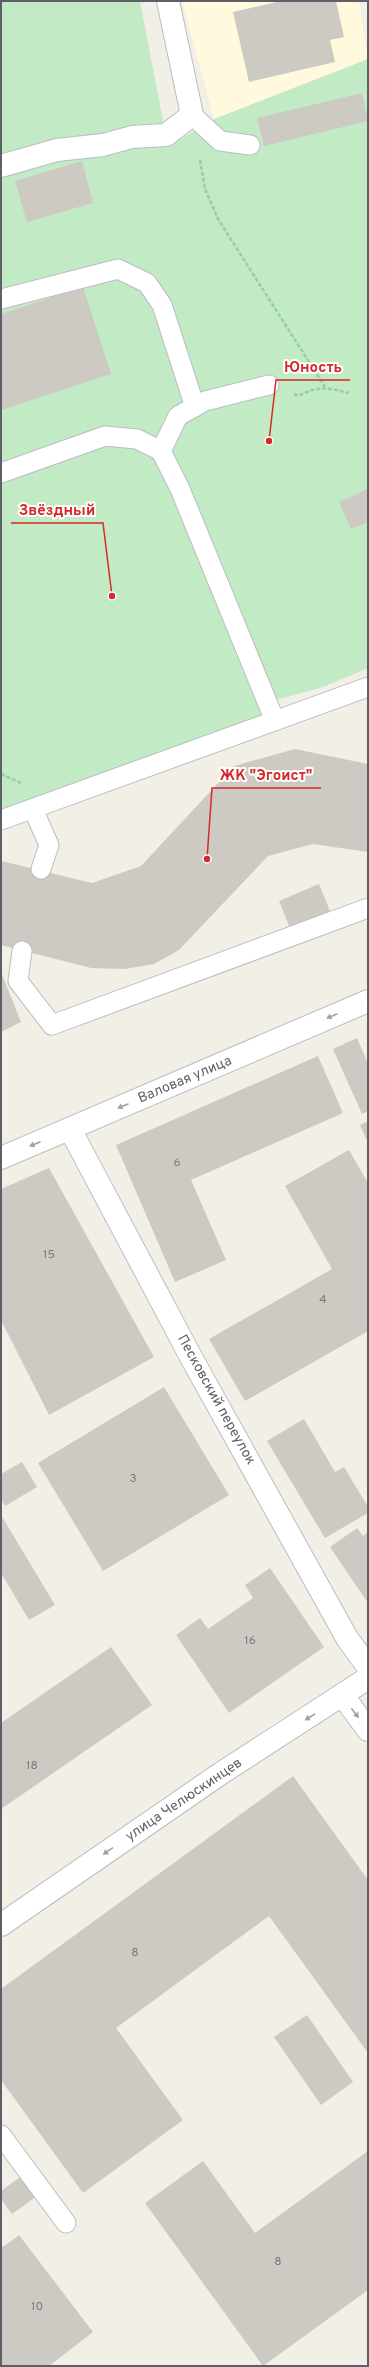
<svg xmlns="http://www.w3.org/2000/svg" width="369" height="2367" font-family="Overpass,sans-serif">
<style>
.commercial{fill:#fffadd}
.green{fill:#c1eac5}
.building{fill:#cccac2}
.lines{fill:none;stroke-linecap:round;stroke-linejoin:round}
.lane-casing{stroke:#babdc2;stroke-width:21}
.street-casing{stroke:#babdc2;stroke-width:24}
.path{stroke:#99ccad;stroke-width:2.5;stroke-dasharray:4 2;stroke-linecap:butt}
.lane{stroke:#fff;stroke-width:19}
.street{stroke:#fff;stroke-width:22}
.oneway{fill:#9ea0a4}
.labels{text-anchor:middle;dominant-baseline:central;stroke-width:4;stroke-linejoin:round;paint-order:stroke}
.number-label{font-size:12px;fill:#797b7e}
.street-label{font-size:14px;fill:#5d6167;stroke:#fff}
.leader{fill:none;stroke:#d62828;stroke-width:1.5}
.callout-dot{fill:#d62828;stroke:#fff;stroke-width:1.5}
.callout-label{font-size:15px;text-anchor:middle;font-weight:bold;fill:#d62828;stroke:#fff;stroke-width:4;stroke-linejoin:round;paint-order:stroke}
</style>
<rect width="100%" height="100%" fill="#f1efe6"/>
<path class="commercial" d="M182,1H359L368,59L214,119Z"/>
<path class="green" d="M1,1H140L168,147L214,119L368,59V668L323,687L268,702L275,721L1,820Z"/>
<g class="building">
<path d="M281,1H336L344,37L330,40L335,62L249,82L233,12Z"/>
<path d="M362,93L368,121L264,146L257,118Z"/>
<path d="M82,161L93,203L27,222L15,181Z"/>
<path d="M83,287L111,374L1,410V314Z"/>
<path d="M368,489V522L351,529L339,502Z"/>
<path d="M295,749L368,764V852L313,844L268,856L179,950L154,964L125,969L91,968L1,945V861L92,883L141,866L234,766Z"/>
<path d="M319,884L330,911L290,928L279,901Z"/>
<path d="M1,972L21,1022L1,1032Z"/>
<path d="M357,1038L368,1064V1111L362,1114L333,1049Z"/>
<path d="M318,1056L343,1113L191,1180L226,1260L175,1282L116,1145Z"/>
<path d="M368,1121V1143L360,1125Z"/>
<path d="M349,1150L368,1183V1331L245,1401L209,1339L332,1269L285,1186Z"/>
<path d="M49,1168L154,1357L49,1415L1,1320V1189Z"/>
<path d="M164,1387L229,1495L103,1571L38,1463Z"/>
<path d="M304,1419L335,1472L344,1467L368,1507V1513L325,1538L267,1441Z"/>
<path d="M22,1462L37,1487L5,1506L1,1499V1474Z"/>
<path d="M1,1515L55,1605L29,1620L1,1573Z"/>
<path d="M357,1528L363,1536L368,1532V1603L330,1547Z"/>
<path d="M270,1568L324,1647L229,1713L176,1635L200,1618L208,1629L253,1598L245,1585Z"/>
<path d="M111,1647L152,1705L1,1809V1723Z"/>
<path d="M293,1776L368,1880V2053L269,1916L116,2028L183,2120L83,2193L1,2080V1989Z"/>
<path d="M307,2015L353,2082L321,2105L274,2037Z"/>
<path d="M368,2151V2290L263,2366L145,2203L203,2161L255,2233Z"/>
<path d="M26,2173L41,2193L12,2214L1,2199V2191Z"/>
<path d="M19,2235L93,2332L49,2366H1V2244L3,2247Z"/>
</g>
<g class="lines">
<defs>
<g id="lane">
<path d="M192,115L220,141L250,145"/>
<path d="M1,299L118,269L147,283L162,305L195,407"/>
<path d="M161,451L178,416L205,401L269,385"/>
<path d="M1,473L105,436L137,439L161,451L180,489L275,721"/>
<path d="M33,809L49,845L41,869"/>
<path d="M1,820L368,687"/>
<path d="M22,951L18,981L52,1025L368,908"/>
<path d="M1,2135L66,2223"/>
</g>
<g id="street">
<path d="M1,166L57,150L103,145L132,137L166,135L192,115L168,1"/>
<path d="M70,1129L192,1359L347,1638L368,1667"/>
<path d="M1,1158L368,1001"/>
<path d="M343,1696L368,1730"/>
<path d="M1,1925L220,1774L368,1678"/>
</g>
</defs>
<use href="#lane" class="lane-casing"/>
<use href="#street" class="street-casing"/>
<g class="path">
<path d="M200,160L205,189L218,219L325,387"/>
<path d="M294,394L299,396C317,385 330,388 349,393"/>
<path d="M1,774L21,783"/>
</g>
<use href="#lane" class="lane"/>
<use href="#street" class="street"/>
</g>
<defs><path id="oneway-solid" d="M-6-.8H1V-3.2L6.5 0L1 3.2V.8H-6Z"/></defs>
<g class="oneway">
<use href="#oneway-solid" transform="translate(332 1016) rotate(157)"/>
<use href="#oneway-solid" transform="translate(123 1106) rotate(157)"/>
<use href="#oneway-solid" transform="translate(35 1144) rotate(157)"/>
<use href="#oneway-solid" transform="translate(355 1713) rotate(53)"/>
<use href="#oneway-solid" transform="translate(310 1717) rotate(148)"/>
<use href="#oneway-solid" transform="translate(108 1851) rotate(146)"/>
</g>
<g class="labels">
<g class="number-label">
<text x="177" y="1163">6</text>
<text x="49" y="1255">15</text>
<text x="323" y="1300">4</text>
<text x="133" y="1479">3</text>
<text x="250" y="1641">16</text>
<text x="32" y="1766">18</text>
<text x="135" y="1953">8</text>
<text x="278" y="2262">8</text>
<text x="37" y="2307">10</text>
</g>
<g class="street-label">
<text transform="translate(185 1080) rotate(-23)">Валовая улица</text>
<text transform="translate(216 1400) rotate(61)">Песковский переулок</text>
<text transform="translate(184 1800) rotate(-34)">улица Челюскинцев</text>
</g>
</g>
<path class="leader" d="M269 441L276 380H350M112 596L103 523H11M207 859L212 788H321"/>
<g class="callout-dot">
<circle cx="269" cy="441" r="4"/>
<circle cx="112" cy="596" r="4"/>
<circle cx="207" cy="859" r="4"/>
</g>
<g class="callout-label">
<text x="313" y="372">Юность</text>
<text x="57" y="515">Звёздный</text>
<text x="266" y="780">ЖК "Эгоист"</text>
</g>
<rect width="369" height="2367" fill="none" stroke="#5d6167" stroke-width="4"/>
</svg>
